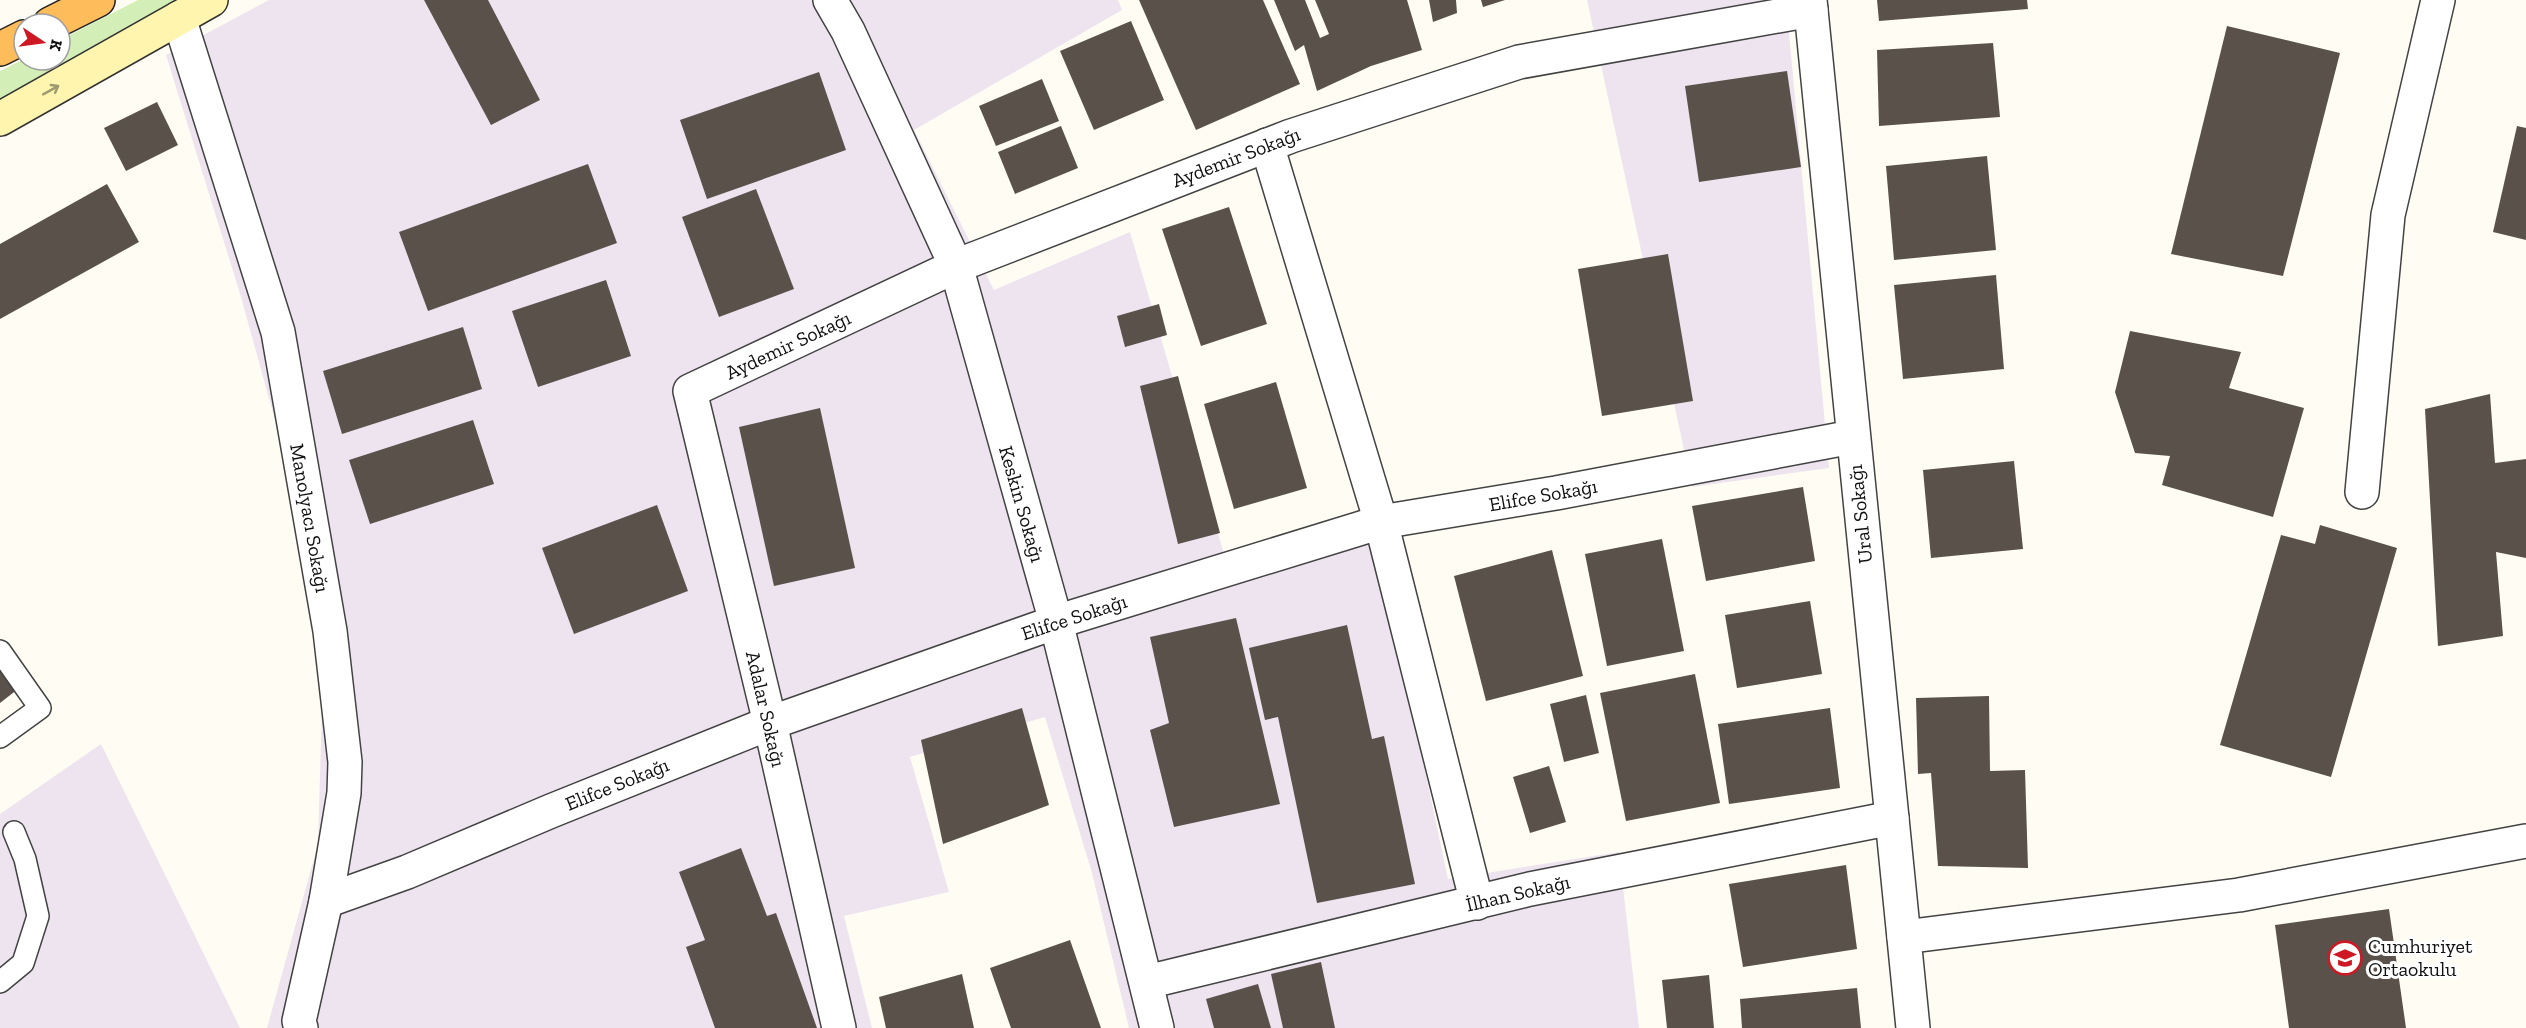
<svg xmlns="http://www.w3.org/2000/svg" width="2526" height="1028" font-family="'Zilla Slab',serif">
<style>
.industrial{fill:#eee4ef}
.green{fill:#d4eeb8}
.building{fill:#5a514b}
.lines{fill:none;stroke-linecap:round;stroke-linejoin:round}
.service-casing{stroke:#434343;stroke-width:24}
.minor-casing{stroke:#434343;stroke-width:36}
.tertiary-casing{stroke:#434343;stroke-width:36}
.secondary-casing{stroke:#323232;stroke-width:36}
.trunk-casing{stroke:#212121;stroke-width:36}
.service{stroke:#fff;stroke-width:21}
.minor{stroke:#fff;stroke-width:33}
.tertiary{stroke:#fff;stroke-width:33}
.secondary{stroke:#fff5ae;stroke-width:33}
.trunk{stroke:#ffbc5a;stroke-width:33}
.oneway{stroke:#9f996f}
.labels{text-anchor:middle;dominant-baseline:central;stroke-width:6;stroke-linejoin:round;paint-order:stroke}
.street-label{font-size:20px;fill:#101010;stroke:#fff}
.poi-label{font-size:20px;fill:#101010;stroke:#fff;text-anchor:start}
</style>
<rect width="100%" height="100%" fill="#fffdf3"/>
<g class="industrial">
<path d="M269,0H1118L1122,10L914,130L994,290L1130,232L1226,561L1373,526L1448,879L1619,852L1639,1028H1129L1092,873L1045,717L910,757L949,892L844,916L872,1028H267L318,844L325,602L241,297L166,55Z"/>
<path d="M1587,0H1786L1829,468L1692,487Z"/>
<path d="M101,744L240,1028H0V814Z"/>
</g>
<path class="green" d="M138,0H184L0,105V71L24,59L60,60V40Z"/>
<g class="building">
<path d="M424,0H488L540,100L491,125Z"/>
<path d="M1139,0H1263L1300,84L1196,130Z"/>
<path d="M1274,0H1305L1320,38L1329,34L1315,0H1407L1422,50L1371,66L1317,91L1304,45L1295,51Z"/>
<path d="M1429,0H1456L1457,13L1433,22Z"/>
<path d="M1481,0H1505L1483,7Z"/>
<path d="M1877,0H2027L2028,9L1879,21Z"/>
<path d="M1131,21L1164,100L1094,130L1060,51Z"/>
<path d="M2227,26L2340,53L2283,276L2171,254Z"/>
<path d="M1993,43L2000,117L1879,126L1877,50Z"/>
<path d="M1787,71L1801,167L1699,182L1685,86Z"/>
<path d="M819,72L846,150L707,199L680,120Z"/>
<path d="M1042,79L1059,121L996,146L979,106Z"/>
<path d="M157,102L178,145L126,171L104,128Z"/>
<path d="M1061,126L1078,168L1015,194L998,152Z"/>
<path d="M2517,126L2526,128V240L2493,232Z"/>
<path d="M1987,156L1996,250L1894,260L1886,166Z"/>
<path d="M588,164L617,243L428,311L399,232Z"/>
<path d="M107,184L139,242L0,319V244Z"/>
<path d="M756,189L794,289L719,317L682,217Z"/>
<path d="M1229,207L1267,324L1201,346L1162,229Z"/>
<path d="M1668,254L1693,401L1602,416L1578,269Z"/>
<path d="M1996,275L2004,369L1903,379L1894,285Z"/>
<path d="M606,280L631,356L538,387L512,311Z"/>
<path d="M1159,304L1167,335L1125,347L1117,316Z"/>
<path d="M463,327L482,389L342,434L323,371Z"/>
<path d="M2130,331L2241,352L2229,388L2304,408L2273,517L2162,485L2170,456L2135,453L2115,392Z"/>
<path d="M1178,376L1220,533L1178,544L1140,386Z"/>
<path d="M1276,382L1307,488L1234,509L1204,404Z"/>
<path d="M2490,394L2495,463L2526,459V558L2496,552L2503,636L2438,646L2425,409Z"/>
<path d="M820,408L855,568L774,586L739,427Z"/>
<path d="M473,420L494,484L370,524L349,460Z"/>
<path d="M2014,461L2023,549L1931,558L1923,470Z"/>
<path d="M1803,487L1815,561L1706,581L1692,506Z"/>
<path d="M657,505L688,591L574,634L542,548Z"/>
<path d="M2320,525L2397,548L2331,777L2220,745L2281,535L2315,544Z"/>
<path d="M1662,539L1684,651L1607,666L1585,554Z"/>
<path d="M1552,550L1583,676L1486,701L1454,576Z"/>
<path d="M1810,601L1822,674L1737,688L1725,615Z"/>
<path d="M1236,618L1280,804L1174,827L1150,730L1169,723L1150,637Z"/>
<path d="M1347,625L1372,739L1384,736L1415,884L1317,903L1278,717L1265,720L1249,648Z"/>
<path d="M0,665L18,689L0,703Z"/>
<path d="M1695,674L1720,803L1626,821L1600,693Z"/>
<path d="M1586,695L1599,753L1564,762L1550,704Z"/>
<path d="M1989,696L1990,771L2025,770L2028,868L1938,866L1931,773L1918,774L1916,698Z"/>
<path d="M1022,708L1049,805L943,844L921,740Z"/>
<path d="M1830,708L1840,788L1729,804L1718,724Z"/>
<path d="M1549,766L1566,822L1530,833L1513,777Z"/>
<path d="M741,848L767,916L776,913L817,1028H715L686,947L705,940L679,872Z"/>
<path d="M1846,865L1857,949L1743,967L1729,884Z"/>
<path d="M2389,909L2406,1028H2289L2275,925Z"/>
<path d="M1070,940L1101,1028H1011L990,968Z"/>
<path d="M1321,962L1335,1028H1283L1271,974Z"/>
<path d="M962,974L974,1028H886L879,997Z"/>
<path d="M1709,975L1714,1028H1667L1662,980Z"/>
<path d="M1258,984L1271,1028H1214L1206,999Z"/>
<path d="M1857,988L1861,1028H1742L1740,999Z"/>
</g>
<g class="lines">
<defs>
<g id="service">
<path d="M0,651L40,708L0,737"/>
<path d="M0,982L23,963L38,916L25,859L14,832"/>
</g>
<g id="minor">
<path d="M830,0L848,31L956,266L1056,622L1157,1028"/>
<path d="M179,18L278,332L330,631L345,762L344,793L326,901L299,1021L301,1028"/>
<path d="M1267,145L1381,522L1477,903"/>
<path d="M2362,492L2388,215L2438,0"/>
<path d="M326,901L407,872L551,811L770,723L1056,622L1381,522L1556,493L1852,437"/>
<path d="M1904,937L2239,895L2526,841"/>
<path d="M1147,982L1530,889L1892,818"/>
<path d="M839,1028L770,723L690,391L956,266L1291,136L1519,62L1811,10"/>
</g>
<path id="tertiary" d="M1810,0L1913,1028"/>
<path id="secondary" d="M0,119L211,0"/>
<g id="trunk">
<path d="M50,24L98,0"/>
<path d="M0,49L24,37"/>
</g>
</defs>
<use href="#service" class="service-casing"/>
<use href="#minor" class="minor-casing"/>
<use href="#tertiary" class="tertiary-casing"/>
<use href="#secondary" class="secondary-casing"/>
<use href="#trunk" class="trunk-casing"/>
<use href="#service" class="service"/>
<use href="#minor" class="minor"/>
<use href="#tertiary" class="tertiary"/>
<use href="#secondary" class="secondary"/>
<use href="#trunk" class="trunk"/>
</g>
<defs><path id="oneway-shaft" d="M-6 0H5M1.5-3L5.5 0L1.5 3" fill="none" stroke-width="1.6" stroke-linecap="round" stroke-linejoin="round" transform="scale(1.5)"/></defs>
<use class="oneway" href="#oneway-shaft" transform="translate(51 90) rotate(-29)"/>
<defs>
<symbol id="school-ring" viewBox="-11 -11 22 22"><circle r="9.5" fill="#fff" stroke="#ce1924" stroke-width="1.5"/><path d="M0-5L7-2L0 1L-7-2ZM-4 1L0 2.5L4 1V4Q0 6-4 4Z" fill="#ce1924"/></symbol>
</defs>
<g fill-rule="evenodd">
<use href="#school-ring" x="2326" y="939" width="38" height="38"/>
</g>
<g class="labels">
<g class="street-label">
<text transform="translate(1236 157) rotate(-21)">Aydemir Sokağı</text>
<text transform="translate(788 345) rotate(-25)">Aydemir Sokağı</text>
<text transform="translate(1543 495) rotate(-10)">Elifce Sokağı</text>
<text transform="translate(1022 504) rotate(74)">Keskin Sokağı</text>
<text transform="translate(1860 514) rotate(-96)">Ural Sokağı</text>
<text transform="translate(310 518) rotate(80)">Manolyacı Sokağı</text>
<text transform="translate(1074 617) rotate(-18)">Elifce Sokağı</text>
<text transform="translate(766 709) rotate(77)">Adalar Sokağı</text>
<text transform="translate(617 784) rotate(-22)">Elifce Sokağı</text>
<text transform="translate(1518 893) rotate(-13)">İlhan Sokağı</text>
</g>
<g class="poi-label">
<text x="2368" y="946">Cumhuriyet<tspan x="2368" dy="23">Ortaokulu</tspan></text>
</g>
</g>
<g transform="translate(42 42) rotate(103)"><circle r="28" fill="#ffffff" stroke="#9f9f9f" stroke-width="1.5"/>
<path d="M0-4.5L10 22L0 15L-10 22Z" fill="#ce1924"/>
<text y="-9" font-size="16" font-weight="bold" text-anchor="middle" fill="#101010">K</text>
</g>
</svg>
